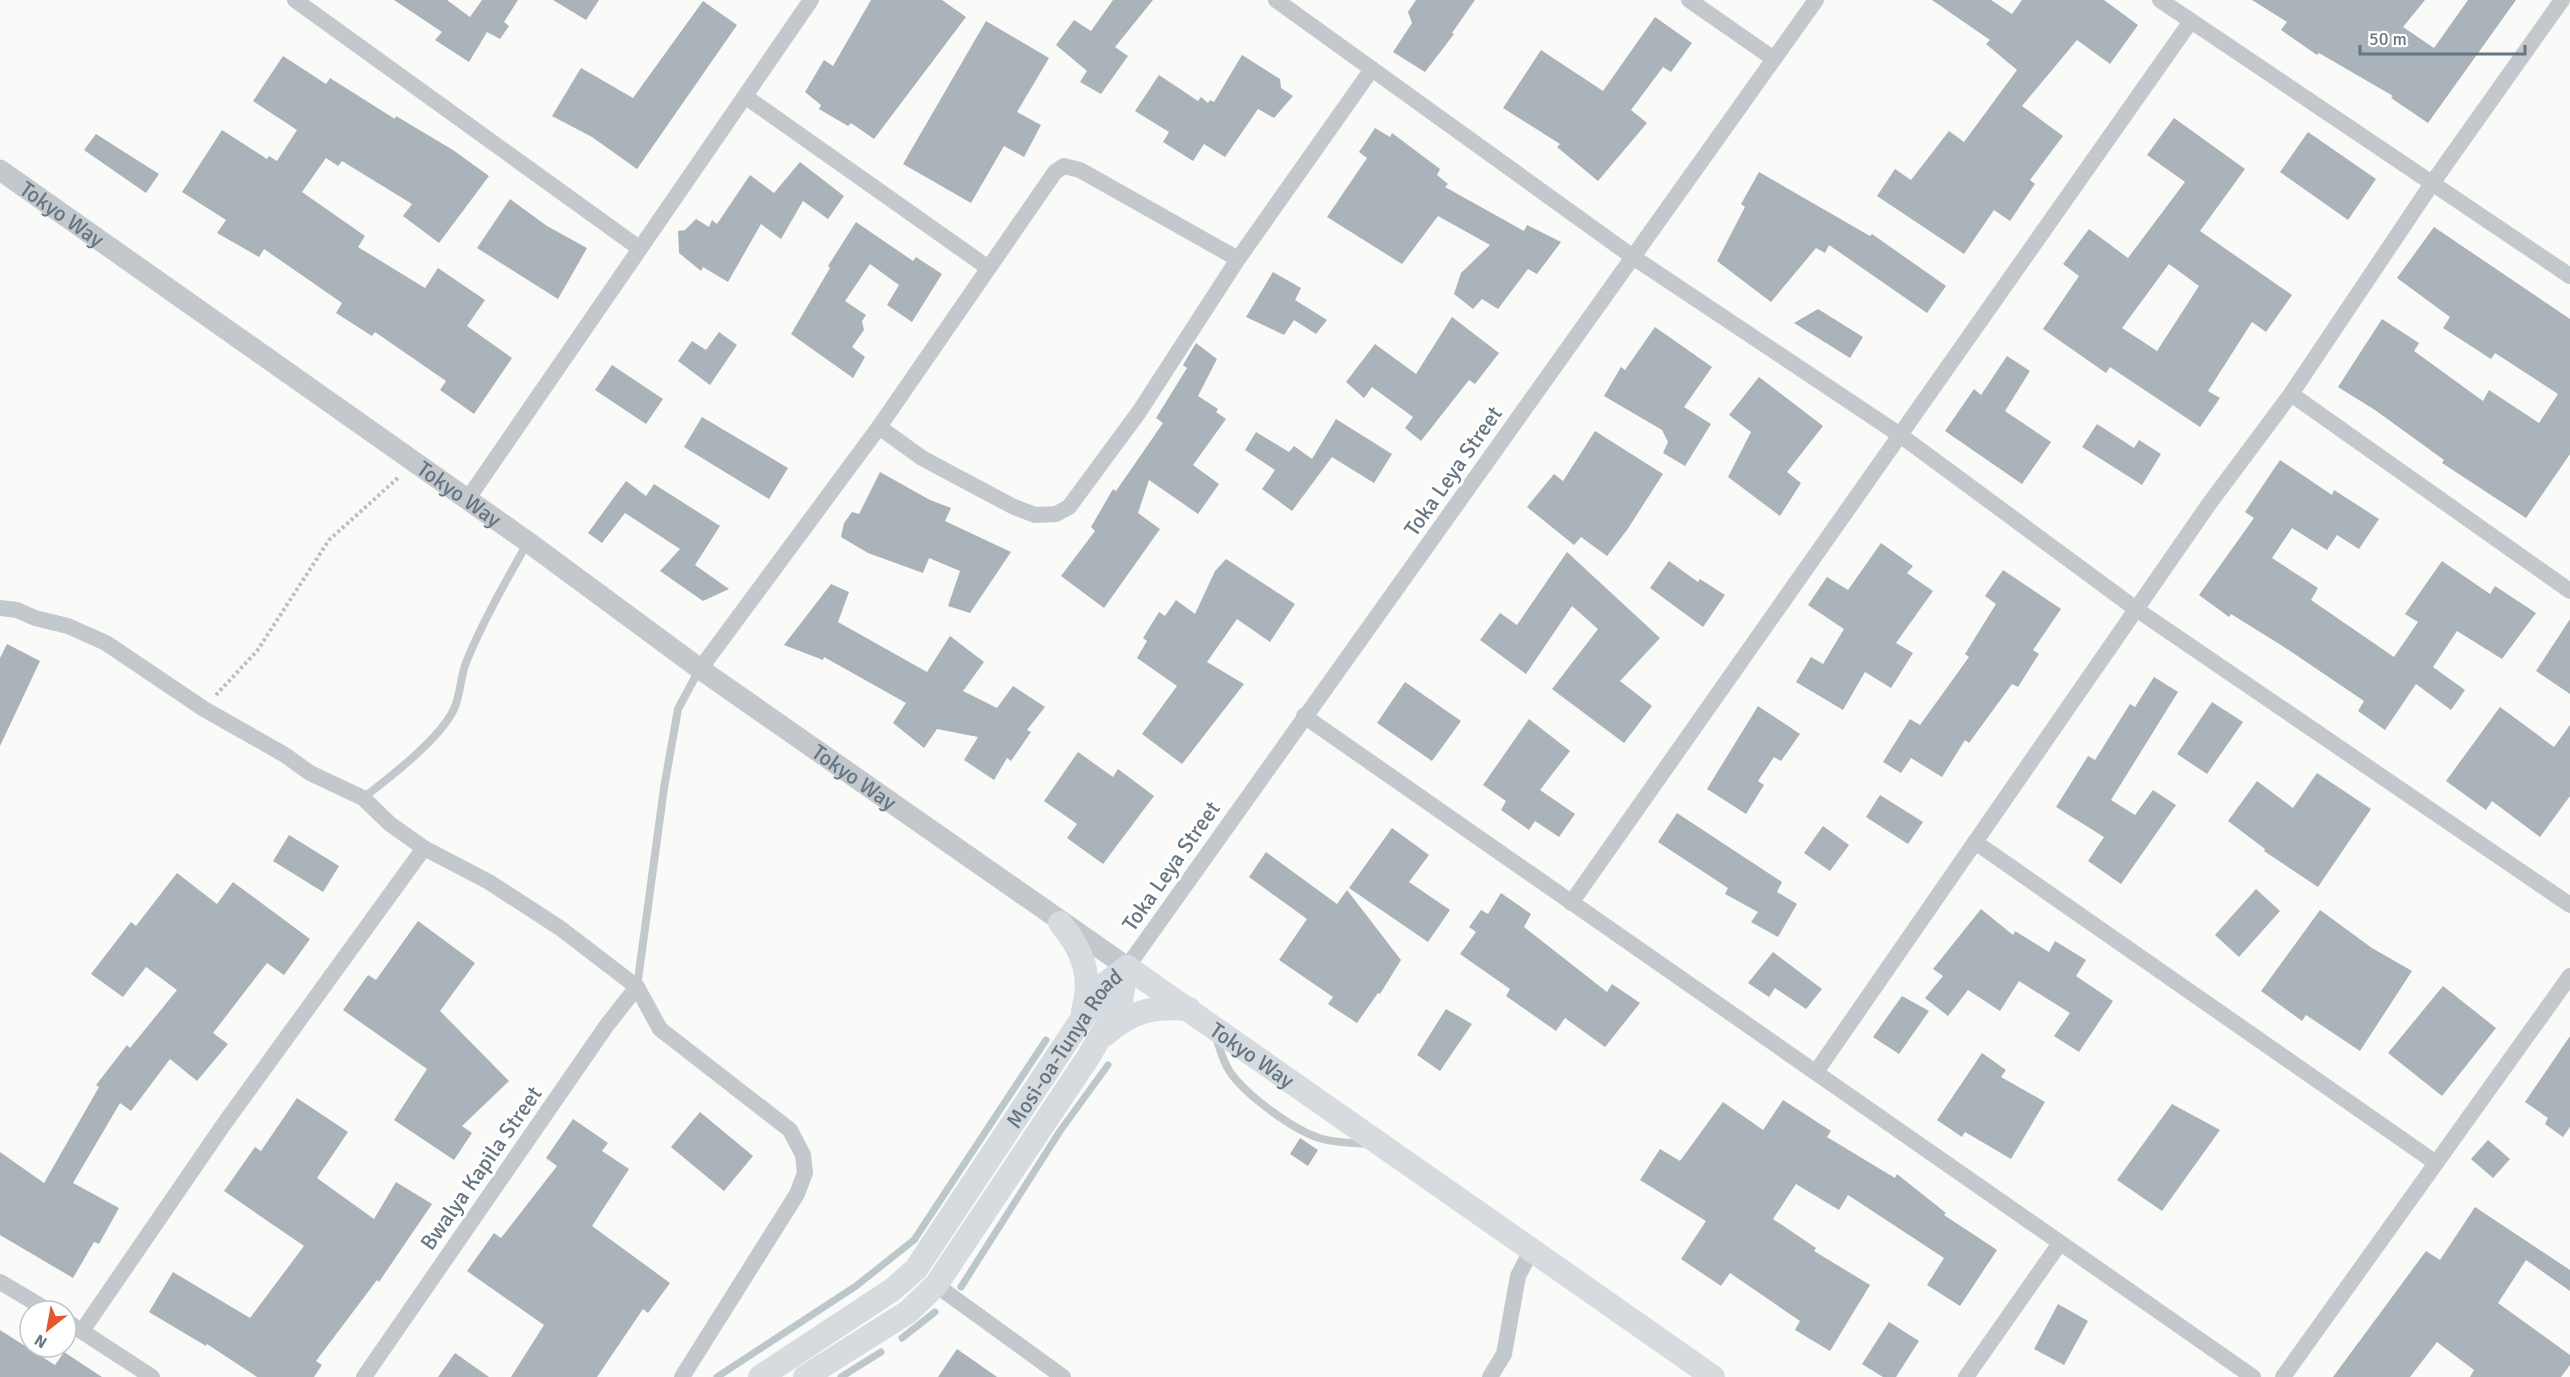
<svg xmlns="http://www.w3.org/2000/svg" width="2570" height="1377" font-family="Signika,sans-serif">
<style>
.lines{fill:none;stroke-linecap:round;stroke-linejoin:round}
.stream{stroke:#bbc7cb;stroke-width:7}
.building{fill:#aab3b9;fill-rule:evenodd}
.path{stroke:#bbbfc2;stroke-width:4;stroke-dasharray:3 3;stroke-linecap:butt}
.service{stroke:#c3c8cc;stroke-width:8}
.minor{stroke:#c3c8cc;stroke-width:16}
.tertiary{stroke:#c3c8cc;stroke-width:21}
.secondary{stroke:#d6dbdf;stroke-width:24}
.labels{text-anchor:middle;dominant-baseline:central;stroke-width:6;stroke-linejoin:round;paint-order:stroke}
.street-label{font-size:22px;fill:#657683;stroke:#fff}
</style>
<rect width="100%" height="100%" fill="#fafaf8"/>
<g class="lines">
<g class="stream">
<path d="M961,1287L1060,1131L1108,1065"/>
<path d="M902,1338L935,1312"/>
<path d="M717,1377L856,1286L914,1240L1046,1040"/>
<path d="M841,1377L881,1352"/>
</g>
</g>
<g class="building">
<path d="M394,0H447L470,17L482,0H518L504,22L509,26L500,39L487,32L469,62L435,40L442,32Z"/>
<path d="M553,0H599L586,20Z"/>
<path d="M871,0H942L966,17L874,139L851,123L848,126L819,109L821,105L805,92L824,60L833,66Z"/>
<path d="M1113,0H1153L1115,47L1128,56L1101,94L1080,82L1087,71L1056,45L1074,20L1091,31Z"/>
<path d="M1416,0H1475L1452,33L1454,34L1425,72L1393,52L1412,23L1408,12Z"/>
<path d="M1932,0H1991L2012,14L2022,0H2104L2138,25L2110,64L2077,40L2022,106L2063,136L2030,180L2035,184L2010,221L1994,210L1964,254L1877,196L1895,169L1911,180L1949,131L1964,142L2017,70L1986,44L1990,40Z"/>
<path d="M2252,0H2425L2403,27L2434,48L2468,0H2516L2428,123L2391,98L2393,96L2319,53L2317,55L2281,30L2287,22Z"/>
<path d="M703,1L737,25L637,169L592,137L552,116L581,68L633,98Z"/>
<path d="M1655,17L1692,43L1671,72L1663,67L1631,110L1647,123L1598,181L1557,147L1560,144L1503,108L1541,50L1603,91Z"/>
<path d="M986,21L1049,58L1017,112L1041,125L1024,157L1004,146L971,203L903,164Z"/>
<path d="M1242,55L1280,79L1281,88L1293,96L1274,118L1258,109L1225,157L1204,144L1193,161L1163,142L1169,132L1135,111L1159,75L1198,101L1201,97L1208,103L1210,100L1214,102Z"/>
<path d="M283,56L326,84L330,78L395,119L396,116L453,150L489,176L439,243L403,216L412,204L342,161L338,166L326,158L302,192L365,236L358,247L425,288L438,268L485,300L467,326L512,358L474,414L440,390L446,381L375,332L372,336L336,313L342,303L264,249L259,257L217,233L226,220L182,192L222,130L267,159L269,156L277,161L297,130L253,101Z"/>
<path d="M2174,118L2245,169L2200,231L2292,295L2266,332L2252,322L2208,391L2220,398L2200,427L2110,367L2106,373L2043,329L2079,276L2063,264L2089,229L2128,258L2185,182L2147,155ZM2169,264L2199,286L2157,351L2122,328Z"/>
<path d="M1375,128L1390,137L1392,133L1440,169L1437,175L1448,184L1445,187L1524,231L1527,225L1561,242L1537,274L1528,269L1498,309L1482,299L1473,309L1454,294L1461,273L1490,245L1438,216L1402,264L1327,217L1367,158L1359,152Z"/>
<path d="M2308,132L2376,179L2348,220L2280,172Z"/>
<path d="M96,134L159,174L146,193L84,150Z"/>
<path d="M800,162L844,196L828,219L803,201L781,239L761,224L728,282L703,267L701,271L679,253L678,231L685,230L696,219L709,227L712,220L717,224L750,175L774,193Z"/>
<path d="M1759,172L1870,236L1872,234L1946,286L1927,313L1829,245L1825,253L1816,248L1771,302L1717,261L1745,207L1741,204Z"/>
<path d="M510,199L547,226L587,248L558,299L477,248Z"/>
<path d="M856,222L913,261L916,257L942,274L912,322L887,305L899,285L870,264L845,301L866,315L862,321L864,330L852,347L865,357L853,378L791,334L830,268L828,266Z"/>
<path d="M2434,227L2570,319V454L2526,518L2442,463L2444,460L2375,410L2338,387L2382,319L2419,343L2414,351L2483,401L2489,390L2539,423L2558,394L2495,353L2491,359L2443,328L2450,317L2397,278Z"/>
<path d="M1273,272L1301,288L1295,300L1327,320L1316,334L1294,320L1284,335L1246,317Z"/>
<path d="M1818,309L1863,337L1850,358L1794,323Z"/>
<path d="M1452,317L1499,353L1475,384L1469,380L1421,441L1405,428L1413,417L1372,387L1364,398L1346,382L1375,344L1416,374Z"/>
<path d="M1655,327L1712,367L1684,407L1711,424L1685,466L1663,453L1668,442L1662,430L1604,396L1621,367L1625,370Z"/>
<path d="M719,332L737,345L710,385L678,361L692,341L706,350Z"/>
<path d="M1196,343L1217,359L1198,396L1218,409L1216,412L1226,419L1193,465L1219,484L1198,514L1149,480L1138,513L1160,529L1104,608L1061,576L1095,531L1091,527L1113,489L1116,491L1163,423L1156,418L1187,368L1183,365Z"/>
<path d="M2007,356L2030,371L2005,411L2051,442L2022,484L1945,431L1974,389L1981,395Z"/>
<path d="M612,365L663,399L646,424L595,390Z"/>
<path d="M1759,377L1823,426L1787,472L1801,483L1780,516L1728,477L1751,432L1729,415Z"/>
<path d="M702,417L788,468L769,499L684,447Z"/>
<path d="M1336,419L1392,454L1374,483L1332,457L1292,511L1262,489L1275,470L1245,450L1256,432L1289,452L1294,446L1312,459Z"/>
<path d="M2097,424L2134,448L2139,440L2161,454L2142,485L2082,447Z"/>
<path d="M1595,431L1663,474L1627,530L1607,556L1581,537L1574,545L1527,507L1554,474L1563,481Z"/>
<path d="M2280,460L2332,495L2334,490L2379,519L2359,549L2337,535L2327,550L2292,528L2272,558L2318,588L2311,600L2394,657L2418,622L2405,614L2442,561L2490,594L2495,586L2536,613L2502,659L2457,631L2433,667L2465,690L2451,710L2416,684L2385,730L2358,711L2364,701L2284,647L2231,614L2229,617L2199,595L2254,518L2245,512Z"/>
<path d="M880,472L930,500L951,508L945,521L1011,552L970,613L948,606L960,571L929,558L923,573L868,553L841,537L844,523L852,512L859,514Z"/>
<path d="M626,481L646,496L654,484L720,526L695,565L729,589L703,601L660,571L680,549L625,513L602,543L588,533Z"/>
<path d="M1881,543L1913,566L1907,573L1933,591L1896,643L1913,653L1891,688L1865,672L1843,710L1796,682L1811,657L1823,664L1844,629L1808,605L1827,577L1848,590Z"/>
<path d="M1567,552L1660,638L1620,681L1652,706L1624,743L1552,689L1598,629L1572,606L1526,674L1480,640L1500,613L1517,625Z"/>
<path d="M1226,559L1295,604L1270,642L1237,619L1207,662L1244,684L1182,764L1142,734L1177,686L1137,658L1147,641L1143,638L1159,612L1165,616L1176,600L1195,614L1215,571Z"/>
<path d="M1669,561L1698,582L1700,579L1725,595L1703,627L1650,588Z"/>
<path d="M2003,570L2061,609L2033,650L2039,654L2018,687L2012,684L1969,743L1965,740L1942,777L1911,758L1901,773L1883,762L1910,719L1920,725L1969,657L1965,654L1996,604L1985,596Z"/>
<path d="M831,584L849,592L838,622L927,672L950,636L984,662L963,691L997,708L1013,686L1045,707L1027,730L1031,732L1011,761L1007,758L994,780L964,760L978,737L937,729L924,748L893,723L906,703L824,657L823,660L784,645Z"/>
<path d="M2570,619V694L2536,671Z"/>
<path d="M7,644L40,661L0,746V658Z"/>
<path d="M2154,677L2178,692L2111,800L2135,815L2153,790L2176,805L2121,884L2088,861L2104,837L2056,807L2088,756L2095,760L2130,704L2135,707Z"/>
<path d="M1405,682L1461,721L1432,761L1377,723Z"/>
<path d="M2212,702L2243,722L2207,774L2177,754Z"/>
<path d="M1758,706L1800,734L1781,761L1774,757L1758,781L1764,785L1746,814L1707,789Z"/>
<path d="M2500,707L2554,747L2570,725V796L2540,837L2492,801L2486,810L2446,781Z"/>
<path d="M1529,719L1570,751L1540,790L1575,814L1559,837L1535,821L1529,830L1501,810L1506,801L1483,785Z"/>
<path d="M1078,752L1113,777L1118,769L1154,796L1103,864L1067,838L1077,824L1044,801Z"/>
<path d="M2317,773L2371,809L2318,887L2264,851L2265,849L2228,821L2257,781L2293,808Z"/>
<path d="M1880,795L1923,822L1908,844L1866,817Z"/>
<path d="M1677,813L1782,882L1777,892L1797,904L1778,937L1751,922L1758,912L1725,894L1728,888L1658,842Z"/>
<path d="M1823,826L1849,845L1830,871L1804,853Z"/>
<path d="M1392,828L1429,855L1409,882L1450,910L1428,942L1349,888Z"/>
<path d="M289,835L339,866L323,892L273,861Z"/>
<path d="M1266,852L1337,904L1347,890L1401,960L1380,994L1378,993L1357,1023L1328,1004L1333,997L1279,960L1307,919L1249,877Z"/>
<path d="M177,873L217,904L233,882L310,939L284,975L267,963L213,1033L228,1044L197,1081L170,1059L131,1111L120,1103L73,1183L119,1208L99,1244L94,1242L73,1278L0,1235V1152L44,1183L99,1087L96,1085L127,1045L130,1048L177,990L146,967L123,997L91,974L131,922L136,926Z"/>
<path d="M2256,889L2280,911L2239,957L2215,935Z"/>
<path d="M1501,893L1531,914L1524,927L1607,992L1612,984L1640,1003L1605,1047L1565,1018L1556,1031L1506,996L1510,989L1460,954L1476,932L1469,927L1481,910L1488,914Z"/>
<path d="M1981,909L2013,935L2015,931L2049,952L2055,941L2086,960L2076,976L2113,1001L2079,1052L2054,1036L2070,1013L2019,981L2000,1011L1968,990L1948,1016L1925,998L1943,976L1933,969Z"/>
<path d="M2320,910L2372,948L2412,971L2360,1051L2306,1015L2302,1021L2261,991Z"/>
<path d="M418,921L475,963L440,1011L509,1081L462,1126L472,1133L454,1160L394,1120L427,1069L343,1010L368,975L376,980Z"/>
<path d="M1773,952L1822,989L1806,1009L1775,988L1769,997L1748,983Z"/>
<path d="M2443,986L2496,1028L2442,1096L2388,1053Z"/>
<path d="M1902,996L1929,1011L1899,1054L1873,1037Z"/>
<path d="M1446,1009L1472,1024L1440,1071L1417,1055Z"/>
<path d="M2570,1036V1127L2563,1137L2545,1124L2548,1118L2525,1102Z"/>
<path d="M1982,1053L2006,1070L2001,1077L2045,1102L2011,1159L1965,1132L1962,1137L1937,1120Z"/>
<path d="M297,1098L348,1132L317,1178L374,1219L396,1182L432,1204L379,1282L377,1280L316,1361L322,1365L314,1377H257L207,1344L206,1346L149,1312L173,1272L250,1318L304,1246L224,1191L255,1147L261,1151Z"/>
<path d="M1783,1100L1831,1131L1827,1137L1895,1178L1897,1174L1946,1213L1944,1215L1997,1250L1960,1306L1927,1285L1944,1258L1848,1195L1839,1210L1796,1184L1773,1219L1816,1248L1814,1251L1870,1285L1830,1351L1795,1330L1800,1321L1730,1273L1721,1286L1681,1259L1706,1221L1640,1180L1660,1149L1680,1161L1723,1102L1763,1130Z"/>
<path d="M2172,1104L2220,1130L2162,1211L2117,1180Z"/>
<path d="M700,1112L753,1156L724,1191L671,1147Z"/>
<path d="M573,1119L608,1143L602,1151L629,1169L592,1226L670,1283L648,1313L643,1309L597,1377H511L544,1325L467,1271L494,1233L501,1238L557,1166L546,1158Z"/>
<path d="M1300,1138L1318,1150L1308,1166L1290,1154Z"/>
<path d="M2488,1140L2510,1159L2493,1178L2471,1159Z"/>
<path d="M2475,1207L2570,1270V1291L2526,1260L2498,1303L2570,1355V1365L2561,1377H2470L2474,1370L2437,1342L2410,1377H2333L2426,1251L2440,1260Z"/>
<path d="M2058,1304L2088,1321L2064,1365L2034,1349Z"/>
<path d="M1889,1322L1919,1341L1896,1377H1883L1862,1364Z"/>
<path d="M0,1330L55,1365L64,1352L102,1377H0Z"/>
<path d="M957,1349L997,1377H938Z"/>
<path d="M455,1353L489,1377H438Z"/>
</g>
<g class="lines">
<path class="path" d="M216,695L257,651L329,540L399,477"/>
<g class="service">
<path d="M363,798C389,778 440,739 454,709C461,694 460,676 467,660C484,619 506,581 528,542"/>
<path d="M637,987L664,788L678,709L699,670"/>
<path d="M1216,1037C1220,1049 1223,1062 1230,1072C1246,1095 1292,1129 1319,1138C1335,1143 1352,1143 1369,1144"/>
</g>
<g class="minor">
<path d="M295,0L639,248"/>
<path d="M1276,0L1633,257L1900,435L2136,609L2570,905"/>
<path d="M1689,0L1774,59"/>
<path d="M2160,0L2570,276"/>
<path d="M746,97L987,267"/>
<path d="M2291,394L2570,591"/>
<path d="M879,427L922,458L1014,507L1035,515L1056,514L1069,507L1139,412L1238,259L1372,69"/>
<path d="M467,500L811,0"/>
<path d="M0,608L17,610L35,618L68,626L106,643L204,709L285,755L310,773L363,798L390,824L424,848L489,882L560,928L637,987L660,1029L790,1130L803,1155L805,1173L797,1194L682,1377"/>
<path d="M700,669L879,427L1055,172L1064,166L1080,170L1238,259"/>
<path d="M1304,716L2253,1377"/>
<path d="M1975,842L2436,1163"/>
<path d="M1571,903L2191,21"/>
<path d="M1127,967L1816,0"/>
<path d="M1816,1072L2209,504L2291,394L2433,182L2562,0"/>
<path d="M0,1282L49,1311"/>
<path d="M936,1285L1063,1377"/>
<path d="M66,1321L152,1377"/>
<path d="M82,1331L224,1124L424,848"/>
<path d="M364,1377L607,1025L637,987"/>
<path d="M1490,1377L1504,1354L1518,1276L1531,1251"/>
<path d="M1966,1377L2060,1243"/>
<path d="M2283,1377L2570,976"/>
</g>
<path class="tertiary" id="s1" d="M0,170L528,542L700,669L1127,967"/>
<g class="secondary">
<path d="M1060,923C1083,950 1093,977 1083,1011"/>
<path id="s2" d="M1127,967L1713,1377"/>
<path d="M1106,1034C1132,1010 1156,1006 1189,1009"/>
<path id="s3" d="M760,1377L892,1290L916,1269L1105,984L1127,967"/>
<path d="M805,1377L908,1312L936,1285L1089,1056L1121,1000L1127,967"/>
</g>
</g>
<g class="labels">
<g class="street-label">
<text stroke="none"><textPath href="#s1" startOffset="76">Tokyo Way</textPath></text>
<text transform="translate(1453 471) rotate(-55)">Toka Leya Street</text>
<text stroke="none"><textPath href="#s1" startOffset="562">Tokyo Way</textPath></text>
<text stroke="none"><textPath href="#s1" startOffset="1048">Tokyo Way</textPath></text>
<text transform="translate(1171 866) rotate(-55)">Toka Leya Street</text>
<text stroke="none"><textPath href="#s3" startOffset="456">Mosi-oa-Tunya Road</textPath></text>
<text stroke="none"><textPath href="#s2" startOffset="153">Tokyo Way</textPath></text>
<text transform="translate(481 1168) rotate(-55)">Bwalya Kapila Street</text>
</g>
</g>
<g transform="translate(48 1329) rotate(211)"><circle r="28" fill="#ffffff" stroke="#c1c8cd" stroke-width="1.5"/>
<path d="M0-4.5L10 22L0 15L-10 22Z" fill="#e4572e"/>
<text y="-9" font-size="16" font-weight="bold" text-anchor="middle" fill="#657683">N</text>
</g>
<path d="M2360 45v9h165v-9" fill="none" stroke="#657683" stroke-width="3"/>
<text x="2369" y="45" font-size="18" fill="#657683" stroke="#ffffff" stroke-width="4.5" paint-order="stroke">50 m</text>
</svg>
